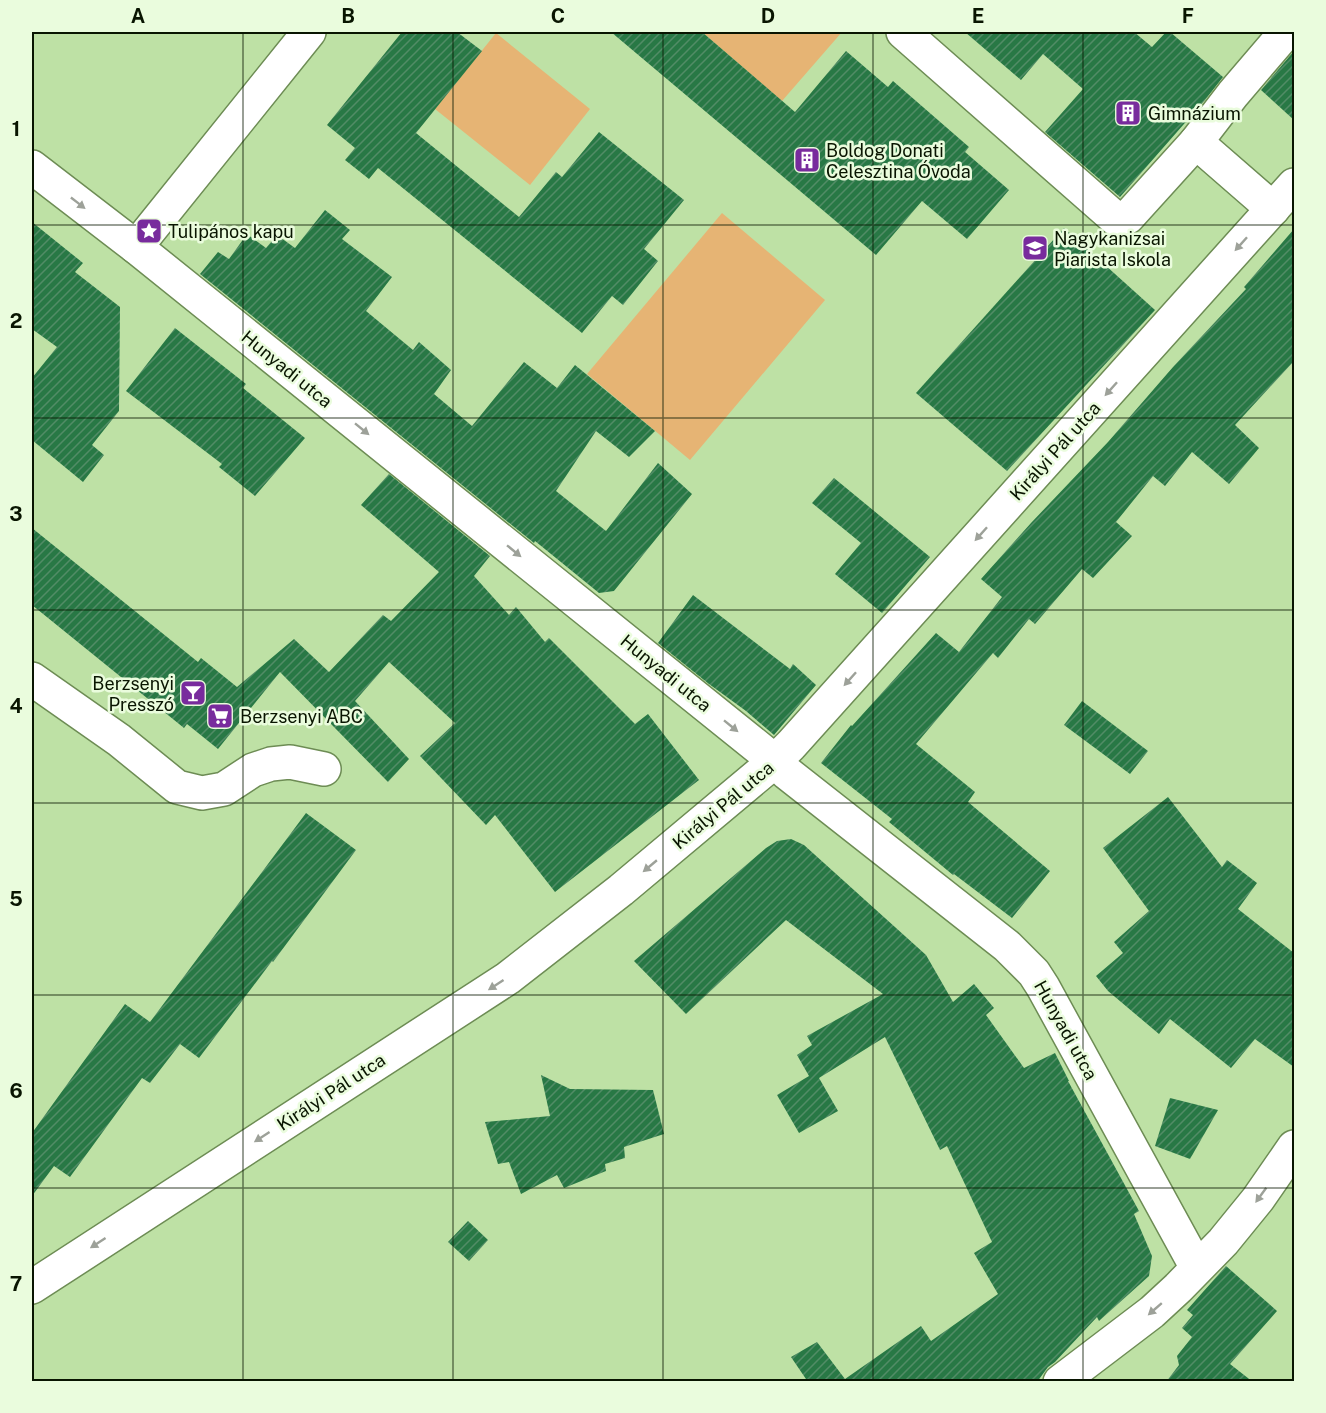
<svg xmlns="http://www.w3.org/2000/svg" width="1326" height="1413" font-family="'Public Sans',sans-serif">
<style>
.green{fill:#e6b474}
.building{fill:url(#building-hatch)}
.lines{fill:none;stroke-linecap:round;stroke-linejoin:round}
.minor-casing{stroke:#6d8c54;stroke-width:36}
.minor{stroke:#fff;stroke-width:33}
.oneway{fill:#9da199}
.grid{fill:none;stroke:#091501;stroke-width:1.5;stroke-opacity:0.55}
.labels{text-anchor:middle;dominant-baseline:central;stroke-width:5;stroke-linejoin:round;paint-order:stroke}
.poi-label{font-size:18px;fill:#091501;stroke:#eafcdd;text-anchor:start}
.street-label{font-size:18px;fill:#091501;stroke:#eafcdd}
.neatline{fill:none;stroke:#091501;stroke-width:2}
.grid-label{font-size:20px;text-anchor:middle;font-weight:bold;fill:#091501}
</style>
<defs>
<pattern id="building-hatch" width="6" height="6" patternUnits="userSpaceOnUse" patternTransform="scale(1.5)"><rect width="6" height="6" fill="#287845"/><path d="M-1 1l2-2M0 6l6-6M5 7l2-2" fill="none" stroke="#528c66"/></pattern>
</defs>
<rect width="100%" height="100%" fill="#bee1a5"/>
<g class="green">
<path d="M702,32H842L782,101Z"/>
<path d="M496,33L590,109L530,185L435,109Z"/>
<path d="M722,213L825,300L690,460L587,374Z"/>
</g>
<g class="building">
<path d="M402,32H457L482,51L416,133L519,217L556,172L562,177L599,132L684,200L644,249L658,261L623,305L612,296L582,333L378,168L369,179L345,160L355,148L327,125Z"/>
<path d="M611,32H702L795,112L846,51L888,87L893,81L969,147L965,152L1009,190L967,239L922,201L876,255Z"/>
<path d="M965,32H1134L1152,47L1166,32H1170L1223,77L1205,100L1120,197L1045,132L1083,89L1043,54L1021,80Z"/>
<path d="M1294,51V120L1261,90Z"/>
<path d="M325,210L350,230L342,239L392,277L366,311L413,350L419,342L451,370L434,394L472,426L524,362L557,388L575,365L655,431L629,457L596,431L556,491L606,531L658,463L692,494L614,591L599,593L535,541L534,543L200,274L218,252L229,259L247,234L266,248L277,235L295,248Z"/>
<path d="M32,222L83,263L75,272L120,307L119,411L92,445L104,455L83,482L32,440V378L57,347L32,329Z"/>
<path d="M1064,228L1155,310L1007,471L916,393Z"/>
<path d="M1294,229V361L1235,425L1259,448L1229,484L1192,452L1165,486L1153,476L1116,522L1132,536L1093,578L1082,569L1035,624L1029,619L998,658L993,653L916,744L975,792L968,802L1050,871L1012,918L954,874L953,875L889,822L892,819L821,763L851,725L852,726L936,633L959,652L1002,597L981,579L1031,523L1108,442L1173,367L1246,289L1244,287Z"/>
<path d="M175,328L246,384L243,388L305,438L255,496L219,467L222,464L126,391Z"/>
<path d="M389,474L490,556L474,576L509,615L516,607L545,642L549,638L635,724L648,714L699,780L555,892L495,815L486,825L420,756L455,723L389,662L355,701L409,759L388,782L280,672L218,749L187,724L184,728L32,605V528L198,662L201,658L237,687L294,639L329,672L383,615L391,621L439,572L361,505Z"/>
<path d="M834,478L930,557L882,613L835,574L861,543L812,503Z"/>
<path d="M693,595L790,669L793,664L816,685L774,735L746,711L709,684L658,643Z"/>
<path d="M1082,701L1148,751L1130,774L1064,725Z"/>
<path d="M1168,797L1222,867L1227,860L1257,883L1238,909L1294,953V1067L1255,1039L1231,1068L1170,1019L1159,1034L1108,991L1096,976L1123,953L1114,942L1149,911L1103,848Z"/>
<path d="M306,813L356,850L273,962L272,961L199,1058L180,1044L150,1083L142,1078L70,1177L54,1166L32,1196V1133L125,1004L150,1022Z"/>
<path d="M791,839L804,845L926,955L953,1002L974,984L994,1008L986,1015L1024,1068L1055,1053L1069,1081H1068L1139,1211L1134,1214L1152,1256L1149,1276L1099,1321L1097,1317L1055,1362L1048,1367L1037,1382H808L791,1357L817,1342L845,1379L921,1326L931,1341L998,1294L974,1253L992,1242L947,1146L940,1150L885,1037L819,1078L838,1111L799,1133L777,1095L809,1076L797,1055L812,1045L807,1036L883,994L786,920L686,1014L634,961L766,848L777,841Z"/>
<path d="M541,1075L570,1089L653,1090L664,1134L624,1147L625,1158L605,1164L606,1171L564,1188L557,1175L521,1194L509,1162L498,1164L485,1122L550,1116Z"/>
<path d="M1170,1098L1218,1110L1190,1159L1155,1146Z"/>
<path d="M468,1221L488,1240L469,1261L448,1242Z"/>
<path d="M1226,1266L1277,1311L1230,1364L1253,1382H1166L1179,1365L1177,1356L1192,1337L1182,1328L1193,1315L1187,1310Z"/>
</g>
<g class="lines">
<defs>
<g id="minor">
<path d="M903,32L1116,219L1128,217L1196,142"/>
<path d="M32,167L136,247L775,761L787,773L1007,946L1034,973L1043,987L1197,1268"/>
<path d="M1273,209L1196,142L1233,94L1286,32"/>
<path d="M136,247L309,32"/>
<path d="M32,679L119,740L177,787L202,793L224,789L253,770L271,764L290,762L324,769"/>
<path d="M32,1287L508,978L621,890L775,761L791,745L1294,185"/>
<path d="M1060,1382L1152,1312L1178,1288L1223,1242L1258,1199L1294,1147"/>
</g>
</defs>
<use href="#minor" class="minor-casing"/>
<use href="#minor" class="minor"/>
</g>
<defs><path id="oneway-solid" d="M-6-.8H1V-3.2L6.5 0L1 3.2V.8H-6Z" transform="scale(1.5)"/></defs>
<g class="oneway">
<use href="#oneway-solid" transform="translate(78 203) rotate(38)"/>
<use href="#oneway-solid" transform="translate(1241 244) rotate(132)"/>
<use href="#oneway-solid" transform="translate(1111 389) rotate(132)"/>
<use href="#oneway-solid" transform="translate(362 429) rotate(39)"/>
<use href="#oneway-solid" transform="translate(981 534) rotate(132)"/>
<use href="#oneway-solid" transform="translate(514 551) rotate(39)"/>
<use href="#oneway-solid" transform="translate(850 679) rotate(132)"/>
<use href="#oneway-solid" transform="translate(731 726) rotate(39)"/>
<use href="#oneway-solid" transform="translate(650 866) rotate(140)"/>
<use href="#oneway-solid" transform="translate(496 985) rotate(147)"/>
<use href="#oneway-solid" transform="translate(262 1137) rotate(147)"/>
<use href="#oneway-solid" transform="translate(1261 1195) rotate(126)"/>
<use href="#oneway-solid" transform="translate(98 1243) rotate(147)"/>
<use href="#oneway-solid" transform="translate(1155 1309) rotate(139)"/>
</g>
<path class="grid" d="M243,32V1382M453,32V1382M663,32V1382M873,32V1382M1083,32V1382M32,225H1294M32,418H1294M32,610H1294M32,803H1294M32,995H1294M32,1188H1294"/>
<defs>
<symbol id="building-square" viewBox="-11 -11 22 22"><rect x="-9" y="-9" width="18" height="18" rx="4" fill="#782b9d" stroke="#eafcdd"/><path d="M-4-6H4V6H1V3H-1V6H-4ZM-2.5-4.3h1.7v1.8h-1.7ZM.8-4.3h1.7v1.8H.8ZM-2.5-1h1.7V.8h-1.7ZM.8-1h1.7V.8H.8Z" fill="#fff"/></symbol>
<symbol id="sight-square" viewBox="-11 -11 22 22"><rect x="-9" y="-9" width="18" height="18" rx="4" fill="#782b9d" stroke="#eafcdd"/><path d="M0-6L1.8-2.2L6-1.7L2.9 1.2L3.7 5.4L0 3.3L-3.7 5.4L-2.9 1.2L-6-1.7L-1.8-2.2Z" fill="#fff"/></symbol>
<symbol id="school-square" viewBox="-11 -11 22 22"><rect x="-9" y="-9" width="18" height="18" rx="4" fill="#782b9d" stroke="#eafcdd"/><path d="M0-5L7-2L0 1L-7-2ZM-4 1L0 2.5L4 1V4Q0 6-4 4Z" fill="#fff"/></symbol>
<symbol id="bar-square" viewBox="-11 -11 22 22"><rect x="-9" y="-9" width="18" height="18" rx="4" fill="#782b9d" stroke="#eafcdd"/><path d="M-6-5H6L.8 .8V4.5H3.5V6h-7V4.5H-.8V.8Z" fill="#fff"/></symbol>
<symbol id="supermarket-square" viewBox="-11 -11 22 22"><rect x="-9" y="-9" width="18" height="18" rx="4" fill="#782b9d" stroke="#eafcdd"/><path d="M-6-5.5h2.5l.6 2H6L4.5 2H-2.5L-4.4-4H-6ZM-1.5 3.2a1.3 1.3 0 1 0 .1 0ZM3 3.2a1.3 1.3 0 1 0 .1 0Z" fill="#fff"/></symbol>
</defs>
<g fill-rule="evenodd">
<use href="#building-square" x="1113" y="98" width="30" height="30"/>
<use href="#building-square" x="792" y="145" width="30" height="30"/>
<use href="#sight-square" x="134" y="216" width="30" height="30"/>
<use href="#school-square" x="1020" y="233" width="30" height="30"/>
<use href="#bar-square" x="178" y="678" width="30" height="30"/>
<use href="#supermarket-square" x="205" y="701" width="30" height="30"/>
</g>
<g class="labels">
<g class="poi-label">
<text x="1148" y="113">Gimnázium</text>
<text x="826" y="150">Boldog Donati<tspan x="826" dy="21">Celesztina Óvoda</tspan></text>
<text x="168" y="231">Tulipános kapu</text>
<text x="1054" y="238">Nagykanizsai<tspan x="1054" dy="21">Piarista Iskola</tspan></text>
<text x="174" y="683" text-anchor="end">Berzsenyi<tspan x="174" dy="21">Presszó</tspan></text>
<text x="240" y="716">Berzsenyi ABC</text>
</g>
<g class="street-label">
<text transform="translate(287 369) rotate(39)">Hunyadi utca</text>
<text transform="translate(1055 451) rotate(-48)">Királyi Pál utca</text>
<text transform="translate(666 673) rotate(39)">Hunyadi utca</text>
<text transform="translate(723 805) rotate(-40)">Királyi Pál utca</text>
<text transform="translate(1066 1030) rotate(61)">Hunyadi utca</text>
<text transform="translate(331 1092) rotate(-33)">Királyi Pál utca</text>
</g>
</g>
<rect width="1326" height="1413" fill="none" stroke="#eafcdd" stroke-width="66"/>
<rect x="33" y="33" width="1260" height="1347" class="neatline"/>
<g class="grid-label">
<text x="138" y="23">A</text>
<text x="348" y="23">B</text>
<text x="558" y="23">C</text>
<text x="768" y="23">D</text>
<text x="978" y="23">E</text>
<text x="1188" y="23">F</text>
<text x="16" y="136">1</text>
<text x="16" y="328">2</text>
<text x="16" y="521">3</text>
<text x="16" y="713">4</text>
<text x="16" y="906">5</text>
<text x="16" y="1098">6</text>
<text x="16" y="1291">7</text>
</g>
</svg>
